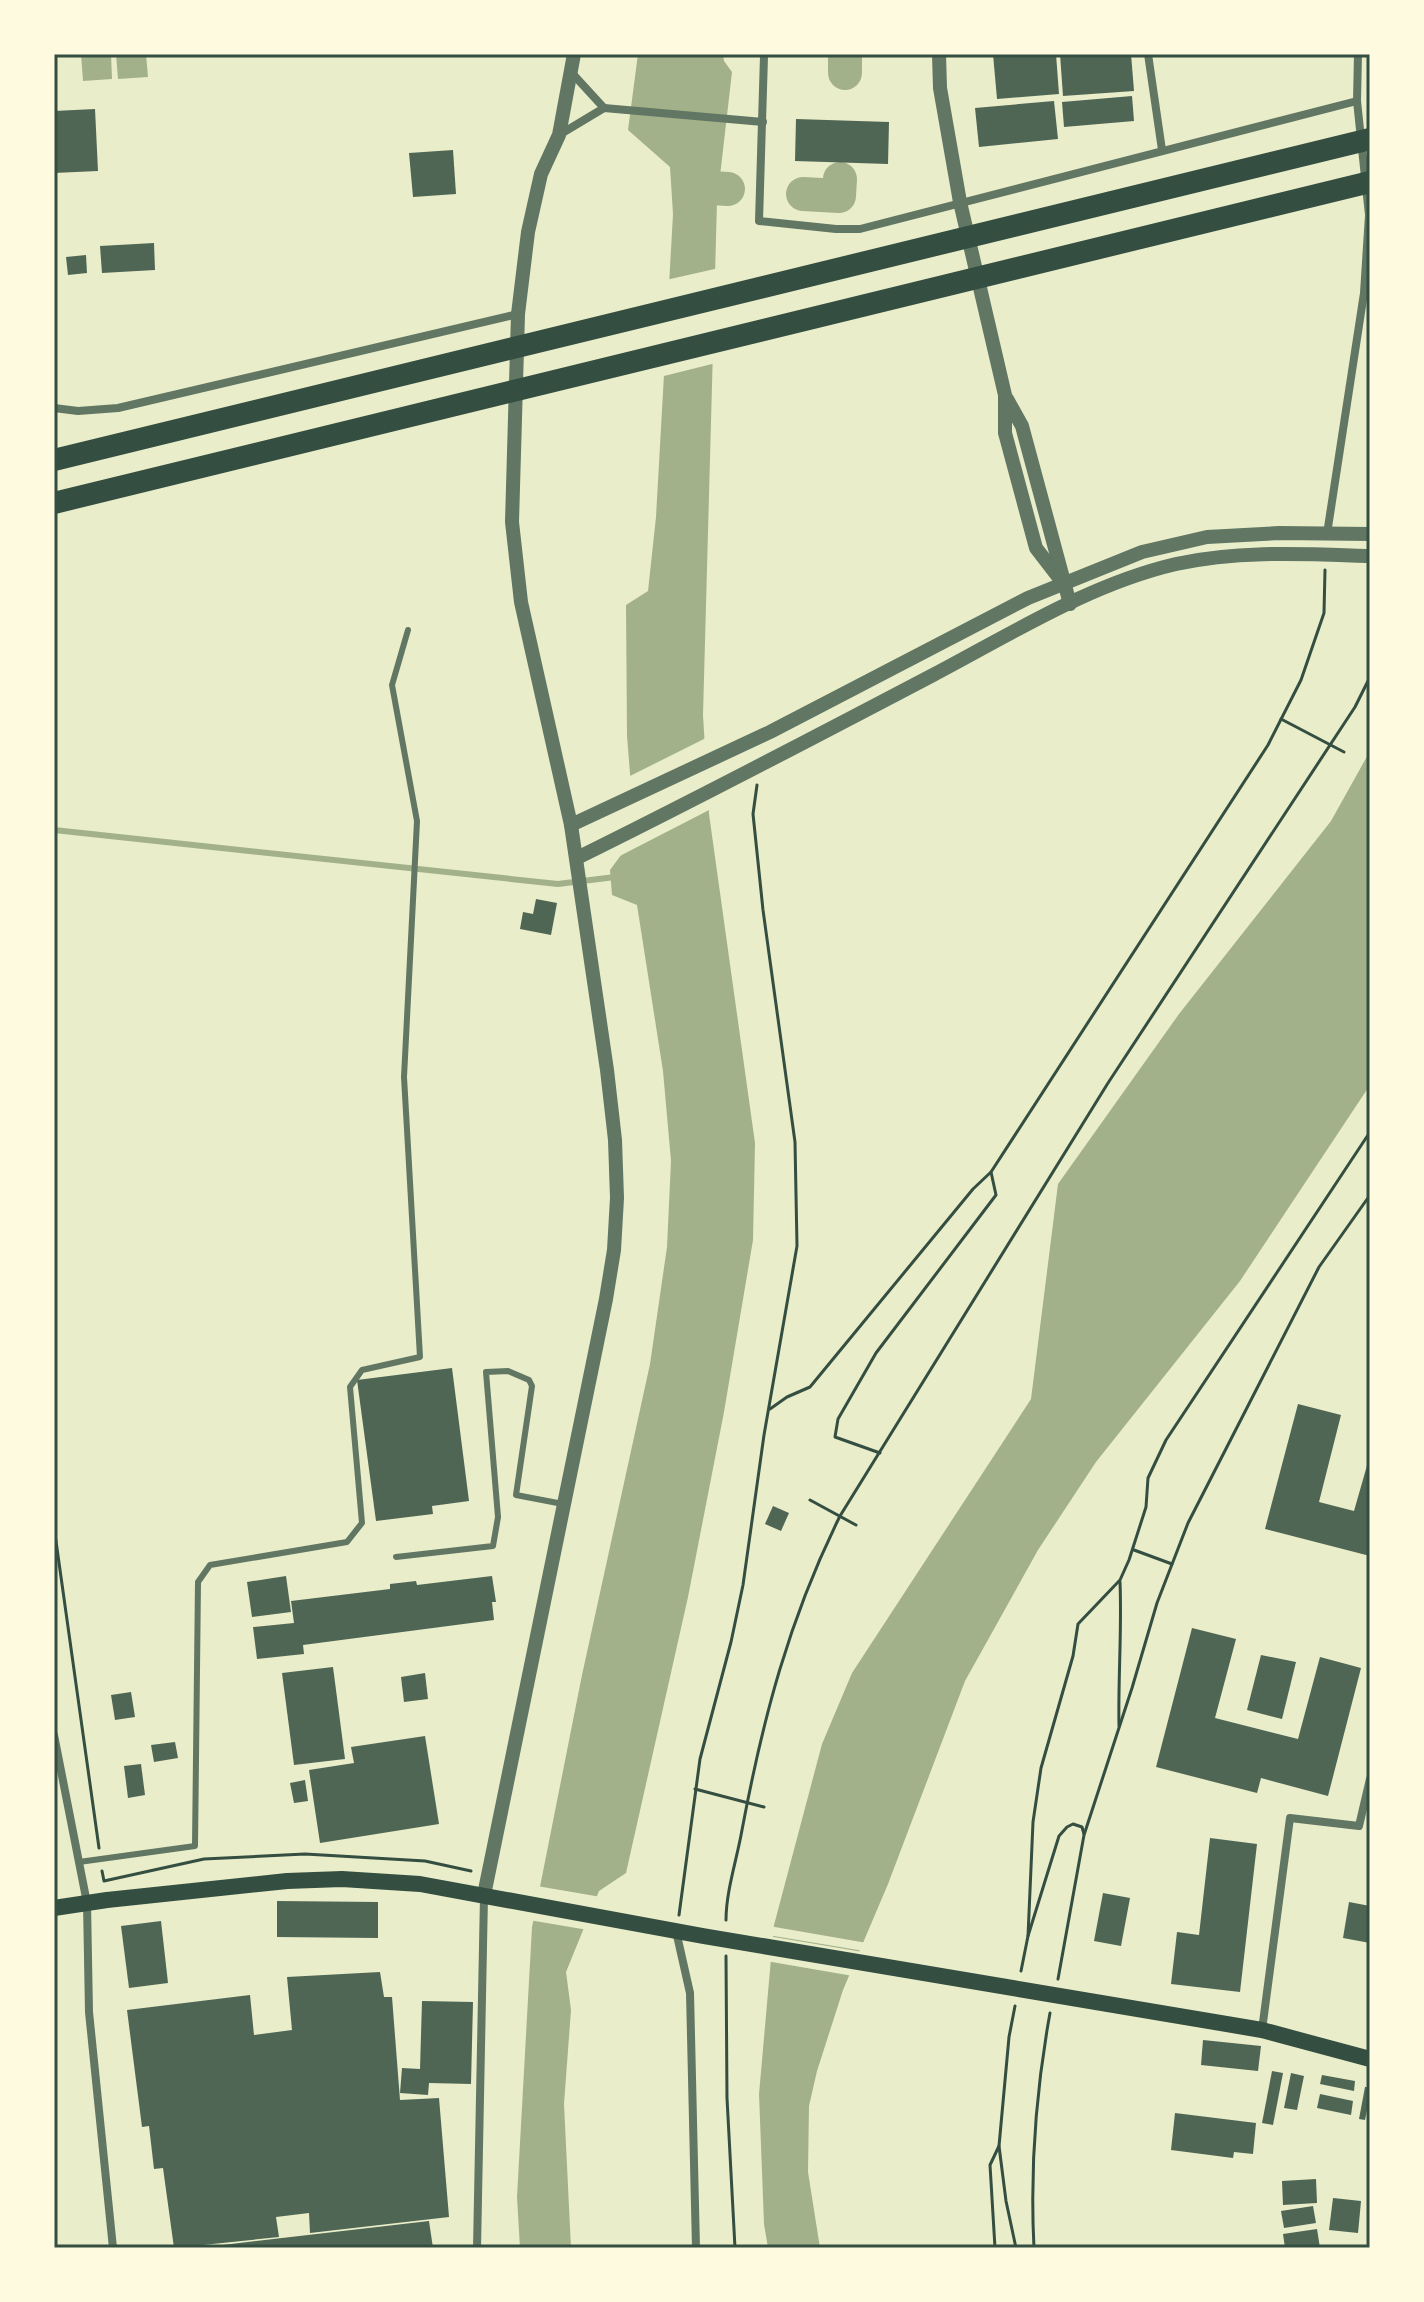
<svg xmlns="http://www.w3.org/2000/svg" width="1424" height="2302" font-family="'Fira Sans Condensed',sans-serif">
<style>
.water{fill:#a3b18a}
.pier{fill:#e9edc9}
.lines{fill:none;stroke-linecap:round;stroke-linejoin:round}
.stream{stroke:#a3b18a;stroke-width:6}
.river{stroke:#a3b18a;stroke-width:34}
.building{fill:#4f6655}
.path{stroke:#344e41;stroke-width:3}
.service{stroke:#617663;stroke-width:6}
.minor{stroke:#617663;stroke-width:8}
.tertiary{stroke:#617663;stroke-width:14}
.secondary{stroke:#344e41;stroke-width:16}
.motorway{stroke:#344e41;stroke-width:22}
.neatline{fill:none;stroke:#344e41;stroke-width:3}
</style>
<rect width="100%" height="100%" fill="#e9edc9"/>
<g class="water">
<path d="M81,54H111L112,79L83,81Z"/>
<path d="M116,54H146L148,77L118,79Z"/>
<path d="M638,54H723L724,61L732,72L717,202L703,715L709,814L755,1143L753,1240L724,1412L688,1597L626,1873L599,1891L566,1972L571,2010L564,2104L571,2248H520L517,2197L532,1927L582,1675L650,1364L667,1247L671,1161L663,1071L637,905L612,895L610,870L635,836L627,736L626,605L648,591L656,517L673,214L670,167L628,130Z"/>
<path d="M1370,751V1085L1240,1281L1096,1462L1038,1550L965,1681L888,1884L843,1990L817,2071L809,2106L808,2172L820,2248H768L764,2224L759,2094L774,1925L822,1744L852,1673L1031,1399L1058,1184L1179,1014L1331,821Z"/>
</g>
<g class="pier">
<path d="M719,268L716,363L660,377L666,280Z"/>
<path d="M708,737L713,808L612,860L631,835L626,778Z"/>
<path d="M537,1886L601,1897L588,1930L529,1920Z"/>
<path d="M769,1926L867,1943L864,1951L768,1935Z"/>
<path d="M768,1936L863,1952L853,1976L766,1961Z"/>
</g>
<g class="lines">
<path class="stream" d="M54,830L558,884L615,877"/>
<g class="river">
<path d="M845,73V54"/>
<path d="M697,187L728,189"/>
<path d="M803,194L839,196L840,179"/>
</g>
</g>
<g class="building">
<path d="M993,54H1056L1059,94L997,99Z"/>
<path d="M1060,54H1131L1134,91L1063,96Z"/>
<path d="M1132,96L1134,121L1064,127L1062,102Z"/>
<path d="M1054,101L1058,139L979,147L975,108Z"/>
<path d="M95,109L98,171L54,173V111Z"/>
<path d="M796,119L889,122L888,164L795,161Z"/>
<path d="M453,150L456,194L413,197L409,153Z"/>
<path d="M154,243L155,270L102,273L100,246Z"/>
<path d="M86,255L87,273L68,275L66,257Z"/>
<path d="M536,899L557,903L551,935L520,929L523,912L533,914Z"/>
<path d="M452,1368L469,1501L432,1506L433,1514L376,1521L357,1380Z"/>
<path d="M1298,1404L1341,1415L1319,1502L1354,1511L1370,1455V1556L1265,1529Z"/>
<path d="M773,1506L789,1513L781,1531L765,1524Z"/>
<path d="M286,1576L291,1612L252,1617L247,1582Z"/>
<path d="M492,1576L496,1602H492L494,1620L303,1645L304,1654L257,1659L253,1627L294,1623L291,1601L390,1589V1584L416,1581L417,1585Z"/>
<path d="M1192,1628L1236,1639L1215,1718L1298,1739L1320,1657L1361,1668L1328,1796L1261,1778L1257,1793L1156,1767Z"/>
<path d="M1261,1655L1296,1662L1282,1719L1247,1710Z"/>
<path d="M333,1667L345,1759L294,1765L282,1673Z"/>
<path d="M425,1673L428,1699L404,1702L401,1677Z"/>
<path d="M131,1692L135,1717L115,1720L111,1695Z"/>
<path d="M425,1736L439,1824L320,1843L309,1770L354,1763L351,1747Z"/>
<path d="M175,1742L178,1758L154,1762L151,1745Z"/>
<path d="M141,1764L145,1795L128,1798L124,1766Z"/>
<path d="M305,1780L308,1801L294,1803L290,1783Z"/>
<path d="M1210,1838L1257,1844L1240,1992L1171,1984L1177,1932L1199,1935Z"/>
<path d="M1103,1893L1130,1898L1121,1946L1094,1941Z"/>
<path d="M277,1901L378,1902V1938L277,1937Z"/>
<path d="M1349,1902L1370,1906V1943L1343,1938Z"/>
<path d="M161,1921L168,1983L129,1988L121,1926Z"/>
<path d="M380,1972L384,1997H392L400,2100L439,2098L449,2217L310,2233L309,2213L276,2217L279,2237L174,2248L163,2168L154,2169L149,2126L142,2127L127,2010L250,1995L254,2035L292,2030L287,1977Z"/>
<path d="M422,2001L473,2002L471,2084L429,2083L428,2095L400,2093L402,2068L420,2069Z"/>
<path d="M1203,2040L1261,2046L1258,2071L1201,2065Z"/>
<path d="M1272,2071L1283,2073L1273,2125L1262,2123Z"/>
<path d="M1291,2073L1304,2076L1297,2110L1284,2108Z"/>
<path d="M1322,2075L1355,2081L1354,2091L1320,2084Z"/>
<path d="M1365,2087H1370V2096L1365,2120L1359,2119Z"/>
<path d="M1320,2094L1353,2101L1351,2115L1317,2108Z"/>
<path d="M1175,2113L1256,2123L1253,2154L1234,2152L1233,2158L1171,2150Z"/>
<path d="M1316,2179L1317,2203L1283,2205L1282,2181Z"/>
<path d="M1333,2198L1361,2201L1358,2233L1329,2230Z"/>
<path d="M1313,2206L1316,2223L1284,2228L1281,2211Z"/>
<path d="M429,2221L433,2248H214V2246Z"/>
<path d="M1317,2229L1320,2248H1285L1283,2234Z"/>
</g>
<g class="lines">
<g class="path">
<path d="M1281,719L1344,752"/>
<path d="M770,1409L787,1397L810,1387L973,1189L991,1172"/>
<path d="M880,1453L835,1437L838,1419L876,1353L996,1195L991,1172L1268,745L1301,680L1324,613L1325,570"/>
<path d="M810,1500L856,1525"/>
<path d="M54,1527L99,1848"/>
<path d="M1134,1550L1172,1564"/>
<path d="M1119,1726C1118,1678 1122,1630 1120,1582"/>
<path d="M695,1789L764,1807"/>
<path d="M102,1871L104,1881L204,1859L305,1854L425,1861L471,1871"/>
<path d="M679,1915L700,1759L731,1642L743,1585L764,1435L797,1246L795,1142L763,910L753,814L757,785"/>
<path d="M726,1920C726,1891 737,1859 742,1830C763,1718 789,1619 840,1516L1108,1083L1355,707L1370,677"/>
<path d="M1028,1936L1033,1822L1041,1768L1073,1656L1078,1624L1120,1580L1129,1560L1146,1507L1148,1478L1166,1440L1370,1132"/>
<path d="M726,1956L727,2098L735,2248"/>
<path d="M1021,1971L1028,1936L1059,1836L1067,1827L1073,1824L1082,1827L1084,1834"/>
<path d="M1058,1979L1084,1835L1132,1688L1157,1603L1188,1523L1319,1267L1370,1195"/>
<path d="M1015,2006L1009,2037L999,2146L1006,2201L1016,2248"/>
<path d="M995,2248L990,2165L999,2146"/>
<path d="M1034,2248C1030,2170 1036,2090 1050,2013"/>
</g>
<g class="service">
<path d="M396,1557L493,1546L498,1517L486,1372L508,1371L529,1380L532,1386L516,1495L563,1504"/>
<path d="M79,1862L195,1846L198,1582L210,1565L347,1542L362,1523L350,1387L362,1370L420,1357L404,1077L417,821L392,685L408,630"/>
</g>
<g class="minor">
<path d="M1148,54L1162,150"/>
<path d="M764,56L759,221L836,229H860L1357,101"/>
<path d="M604,108L763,122"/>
<path d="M559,135L604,108L571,72"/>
<path d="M54,408L78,411L118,408L518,314"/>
<path d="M1327,534L1364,293L1369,215L1357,101L1358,54"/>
<path d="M54,1735L87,1903L89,2012L113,2248"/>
<path d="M676,1931L690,1993L696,2248"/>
<path d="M1262,2030L1290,1818L1359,1826L1370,1779"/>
<path d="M477,2248L484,1896"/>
</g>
<g class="tertiary">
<path d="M939,54L940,88L960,202L1005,395V433L1036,548L1063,583"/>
<path d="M1007,399L1022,426L1070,604"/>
<path d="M571,825L770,732L1028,598L1142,552L1207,537L1279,533L1370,534"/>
<path d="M577,858C697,799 815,737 933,675C1011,634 1090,584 1176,564C1239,550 1306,554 1370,556"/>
<path d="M484,1895L606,1299L614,1250L617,1198L615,1140L607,1070L571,825L521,602L512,522L518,314L528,232L541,174L559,135L574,54"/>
</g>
<path class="secondary" d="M54,1908L107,1900L287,1881L342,1879L420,1884L703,1936L1262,2030L1370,2059"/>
<g class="motorway">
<path d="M54,460L1370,139"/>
<path d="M54,503L1370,182"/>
</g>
</g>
<rect width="1424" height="2302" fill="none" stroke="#fefae0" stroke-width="112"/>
<rect x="56" y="56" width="1312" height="2190" class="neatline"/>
</svg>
